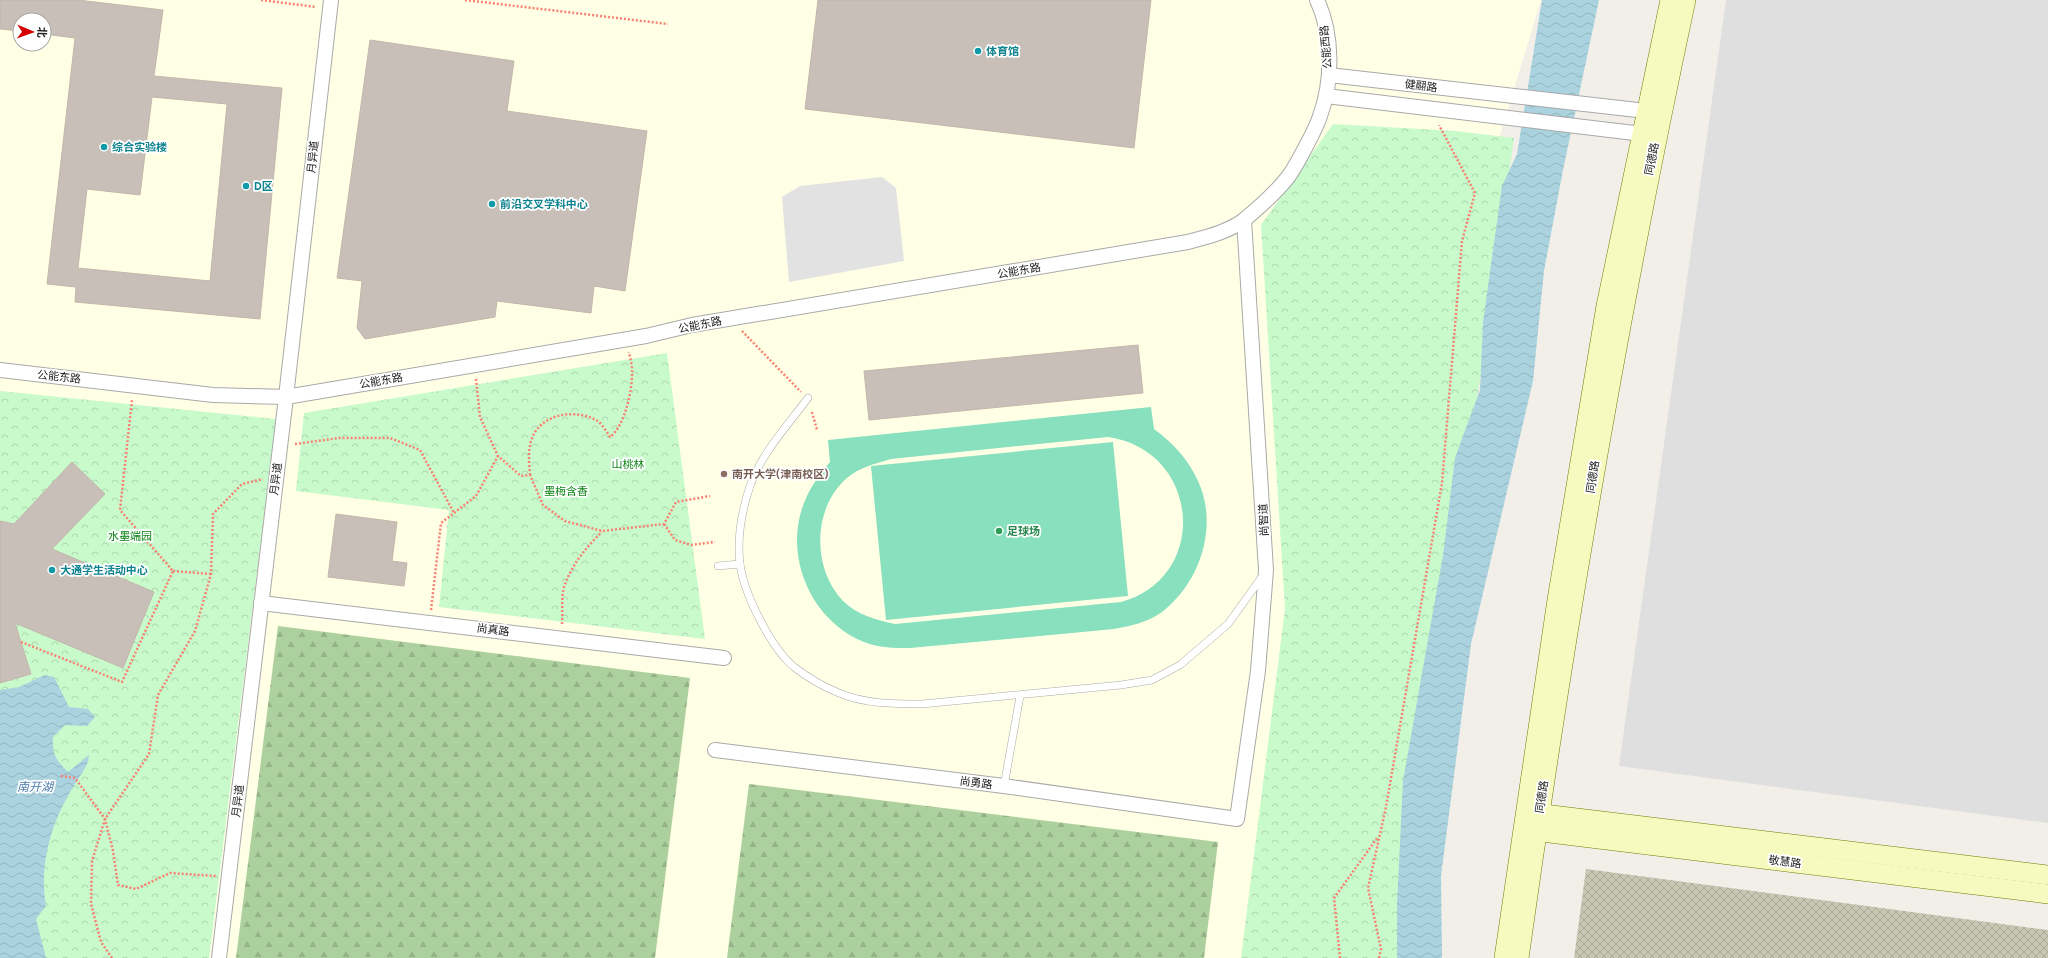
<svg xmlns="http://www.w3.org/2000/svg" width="2048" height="958" font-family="Figtree,'Noto Sans SC',sans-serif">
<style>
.residential{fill:#e0dfdf}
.education{fill:#ffffe5;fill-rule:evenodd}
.construction{fill:url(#construction-cross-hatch)}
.forest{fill:url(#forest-firs)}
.park{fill:url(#park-crowns)}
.pitch{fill:#88e0be;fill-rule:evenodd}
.parking{fill:#e2e2e2}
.water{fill:url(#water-waves)}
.building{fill:#c7bfb8;stroke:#c4b6ab;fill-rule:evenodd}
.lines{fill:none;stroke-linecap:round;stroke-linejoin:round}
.lane-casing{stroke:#a9a9a9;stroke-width:8}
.street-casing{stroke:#a9a9a9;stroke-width:16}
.secondary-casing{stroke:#707d05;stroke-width:20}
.path{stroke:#fa8072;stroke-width:2.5;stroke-dasharray:2 2;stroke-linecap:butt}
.lane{stroke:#fff;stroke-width:7}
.street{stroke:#fff;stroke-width:14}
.secondary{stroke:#f7fabf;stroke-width:19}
.culture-dot{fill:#0f9aa8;stroke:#fff;stroke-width:1.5}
.education-dot{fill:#8d6e63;stroke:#fff;stroke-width:1.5}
.leisure-dot{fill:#2e9e5b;stroke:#fff;stroke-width:1.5}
.labels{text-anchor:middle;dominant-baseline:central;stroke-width:3.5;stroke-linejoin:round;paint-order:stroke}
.street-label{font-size:11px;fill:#222;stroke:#fff}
.culture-label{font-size:11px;font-weight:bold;fill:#0d838f;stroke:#fff;text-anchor:start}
.park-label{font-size:11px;fill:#0c8416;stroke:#fff}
.education-label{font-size:11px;font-weight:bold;fill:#785e54;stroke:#fff;text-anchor:start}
.leisure-label{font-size:11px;font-weight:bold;fill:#27864d;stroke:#fff;text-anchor:start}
.water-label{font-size:12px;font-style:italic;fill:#4a7aab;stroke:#fff}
</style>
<defs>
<pattern id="construction-cross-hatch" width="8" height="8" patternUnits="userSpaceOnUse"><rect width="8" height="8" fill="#c7c7b4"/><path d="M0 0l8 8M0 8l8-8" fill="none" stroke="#abab9a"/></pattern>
<pattern id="forest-firs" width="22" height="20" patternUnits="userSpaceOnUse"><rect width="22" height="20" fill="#add19e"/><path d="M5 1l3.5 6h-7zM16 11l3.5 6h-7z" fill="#95b388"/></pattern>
<pattern id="park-crowns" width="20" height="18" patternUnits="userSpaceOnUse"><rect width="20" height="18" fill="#c8facc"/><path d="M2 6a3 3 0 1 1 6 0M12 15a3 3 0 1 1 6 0" fill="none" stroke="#acd6af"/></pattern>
<pattern id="water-waves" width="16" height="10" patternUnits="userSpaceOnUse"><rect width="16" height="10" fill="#aad3df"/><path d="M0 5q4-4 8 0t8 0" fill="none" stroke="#92b5bf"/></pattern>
</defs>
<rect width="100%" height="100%" fill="#f2efe9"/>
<path class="residential" d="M1726,0H2048V823L1619,766Z"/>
<path class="education" d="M0,0H1541L1499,138L1388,958H0ZM20,20H44V44H20Z"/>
<path class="construction" d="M1586,869L2048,930V958H1574Z"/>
<g class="forest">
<path d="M278,626L690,678L655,958H236Z"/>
<path d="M749,784L1218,842L1204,958H727Z"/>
</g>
<g class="park">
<path d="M1333,124L1455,131L1514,138L1398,958H1241L1285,609L1261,225Z"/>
<path d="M667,353L705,639L439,607L449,510L296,491L304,413Z"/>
<path d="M0,391L276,419L209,958H0Z"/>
</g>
<g class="pitch">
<path d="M1151,407L1154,429C1173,443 1188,459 1198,481C1219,526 1200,583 1162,612C1148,622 1131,626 1114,629L910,648C894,648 879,648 864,642C811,621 783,556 804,503C810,487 820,474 830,462L828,440ZM1108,437C1200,450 1211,577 1121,602L895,624C877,620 857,615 843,601C812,569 812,508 847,478C860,467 875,464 891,459Z"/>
<path d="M1113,442L1128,596L886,620L871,466Z"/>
</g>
<path class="parking" d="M882,177L896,188L904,261L789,282L782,197L800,186Z"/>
<g class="water">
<path d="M1542,0H1599L1563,170L1544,271L1533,381L1471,644L1441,876L1442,958H1397V904L1403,781L1443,555L1455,458L1480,390L1483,322L1502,186L1517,154Z"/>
<path d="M45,675L54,677L69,707L88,709L95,717L87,726L65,725L53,737C52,754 56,760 68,772L89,755L88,762C83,773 75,783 69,794C50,827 39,867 46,906L36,919L46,958H0V690L19,687Z"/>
</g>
<g class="building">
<path d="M0,0H78L163,10L154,76L282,88L260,319L75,302L76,287L47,284L75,38L44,34V20H20V31L0,29ZM152,97L227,104L210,281L78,268L87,189L140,195Z"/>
<path d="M818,0H1151L1134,148L805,109Z"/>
<path d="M370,40L514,61L507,111L647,131L625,291L594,286L591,313L497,301L495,317L365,339L357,328L362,281L337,278Z"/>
<path d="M1138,345L1143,393L869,420L864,371Z"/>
<path d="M72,462L105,494L52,549L154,592L123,668L15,623L31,674L0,683V521L14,524Z"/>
<path d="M336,514L397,522L392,561L407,563L404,586L328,577Z"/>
</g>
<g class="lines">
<defs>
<g id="lane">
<path d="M808,398C787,426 761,454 750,486C742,510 737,539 740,564C744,594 771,648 794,667C807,677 824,687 839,693C865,704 894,704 922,704L1121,685L1152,680L1180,665L1228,624L1264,574"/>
<path d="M718,566L740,564"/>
<path d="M1004,786L1020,696"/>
</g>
<g id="street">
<path d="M1329,75L1655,112"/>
<path d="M1326,96L1651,135"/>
<path d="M0,370L213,395L286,397L646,336L692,325L1188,242C1206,237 1228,232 1244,220C1256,210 1278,190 1288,177C1295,168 1317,127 1320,116C1333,81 1333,34 1317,0"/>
<path d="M261,603L724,658"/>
<path d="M715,750L1004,786L1237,819L1258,671L1266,570L1244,220"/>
<path d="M219,958L286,397L331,0"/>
</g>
<g id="secondary">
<path d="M1527,812L2048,875"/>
<path d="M1525,830L2048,894"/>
<path d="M1504,958L1557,600L1606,306L1670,0"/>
<path d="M1519,958C1564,637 1618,317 1686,0"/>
</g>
</defs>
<use href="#lane" class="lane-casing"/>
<use href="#street" class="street-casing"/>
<use href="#secondary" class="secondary-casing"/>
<g class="path">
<path d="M261,0L316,7"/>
<path d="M465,0L668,24"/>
<path d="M742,331L801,392"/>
<path d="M476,379L480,417L498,456L521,476L530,475L543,505L565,521L602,531L664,524L676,502L710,496"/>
<path d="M812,412L817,430"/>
<path d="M295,444L339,438H390L420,450L454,513"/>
<path d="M530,475C529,461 527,445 535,432C548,412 580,409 599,422C603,426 607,432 610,437C625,426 633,388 632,370C632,364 630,358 629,352"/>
<path d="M664,524L675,540L691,545L715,542"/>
<path d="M173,571L211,574"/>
<path d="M431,610L441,523L476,496L498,456"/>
<path d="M562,624C563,613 561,598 564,587C571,566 586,547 602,532"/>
<path d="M21,642L122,682L173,571L120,510L132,400"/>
<path d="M61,776L75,778L105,819L113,851L118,885L136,889L170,873L216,876"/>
<path d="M112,958L101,942L91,904L92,861L105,819L149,754L158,695L195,631L211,574L213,514L242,484L263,479"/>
<path d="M1340,958L1334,898L1378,837"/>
<path d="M1379,958L1381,949L1368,888L1386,807L1442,483L1462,241L1475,193L1439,125"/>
</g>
<use href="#lane" class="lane"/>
<use href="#street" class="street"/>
<use href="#secondary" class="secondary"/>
</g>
<g class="culture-dot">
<circle cx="978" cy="51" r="4"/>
<circle cx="104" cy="147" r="4"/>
<circle cx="246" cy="186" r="4"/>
<circle cx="492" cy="204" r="4"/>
<circle cx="52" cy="570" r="4"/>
</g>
<circle class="education-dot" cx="724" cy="474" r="4"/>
<circle class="leisure-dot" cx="999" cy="531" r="4"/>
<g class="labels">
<g class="street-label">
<text transform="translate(1326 47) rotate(-95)">公能西路</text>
<text transform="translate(1421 86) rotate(7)">健翮路</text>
<text transform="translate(313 157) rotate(-84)">月异道</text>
<text transform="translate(1652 159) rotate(-79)">同德路</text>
<text transform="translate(1019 271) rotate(-10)">公能东路</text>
<text transform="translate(700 325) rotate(-11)">公能东路</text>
<text transform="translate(59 377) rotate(6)">公能东路</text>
<text transform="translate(381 381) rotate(-10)">公能东路</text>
<text transform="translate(1593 477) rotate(-81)">同德路</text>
<text transform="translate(276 479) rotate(-83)">月异道</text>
<text transform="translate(1264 520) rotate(-93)">尚智道</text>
<text transform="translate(493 630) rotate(7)">尚真路</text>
<text transform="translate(976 783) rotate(7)">尚勇路</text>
<text transform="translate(1542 797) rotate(-81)">同德路</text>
<text transform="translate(238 801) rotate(-83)">月异道</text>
<text transform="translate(1785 862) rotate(7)">敬慧路</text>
</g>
<g class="culture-label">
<text x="986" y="51">体育馆</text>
<text x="112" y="147">综合实验楼</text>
<text x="254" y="186">D区</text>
<text x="500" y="204">前沿交叉学科中心</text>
<text x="60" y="570">大通学生活动中心</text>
</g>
<g class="park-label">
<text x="628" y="464">山桃林</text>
<text x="566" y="491">墨梅含香</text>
<text x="130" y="536">水墨端园</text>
</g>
<g class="education-label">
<text x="732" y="474">南开大学(津南校区)</text>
</g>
<g class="leisure-label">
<text x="1007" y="531">足球场</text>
</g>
<g class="water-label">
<text x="35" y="787">南开湖</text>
</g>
</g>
<g transform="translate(32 32) rotate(92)"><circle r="19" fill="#ffffff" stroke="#a7a7a7"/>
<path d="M0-3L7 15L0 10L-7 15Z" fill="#d40000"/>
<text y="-6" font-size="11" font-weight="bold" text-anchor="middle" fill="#222222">北</text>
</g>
</svg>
